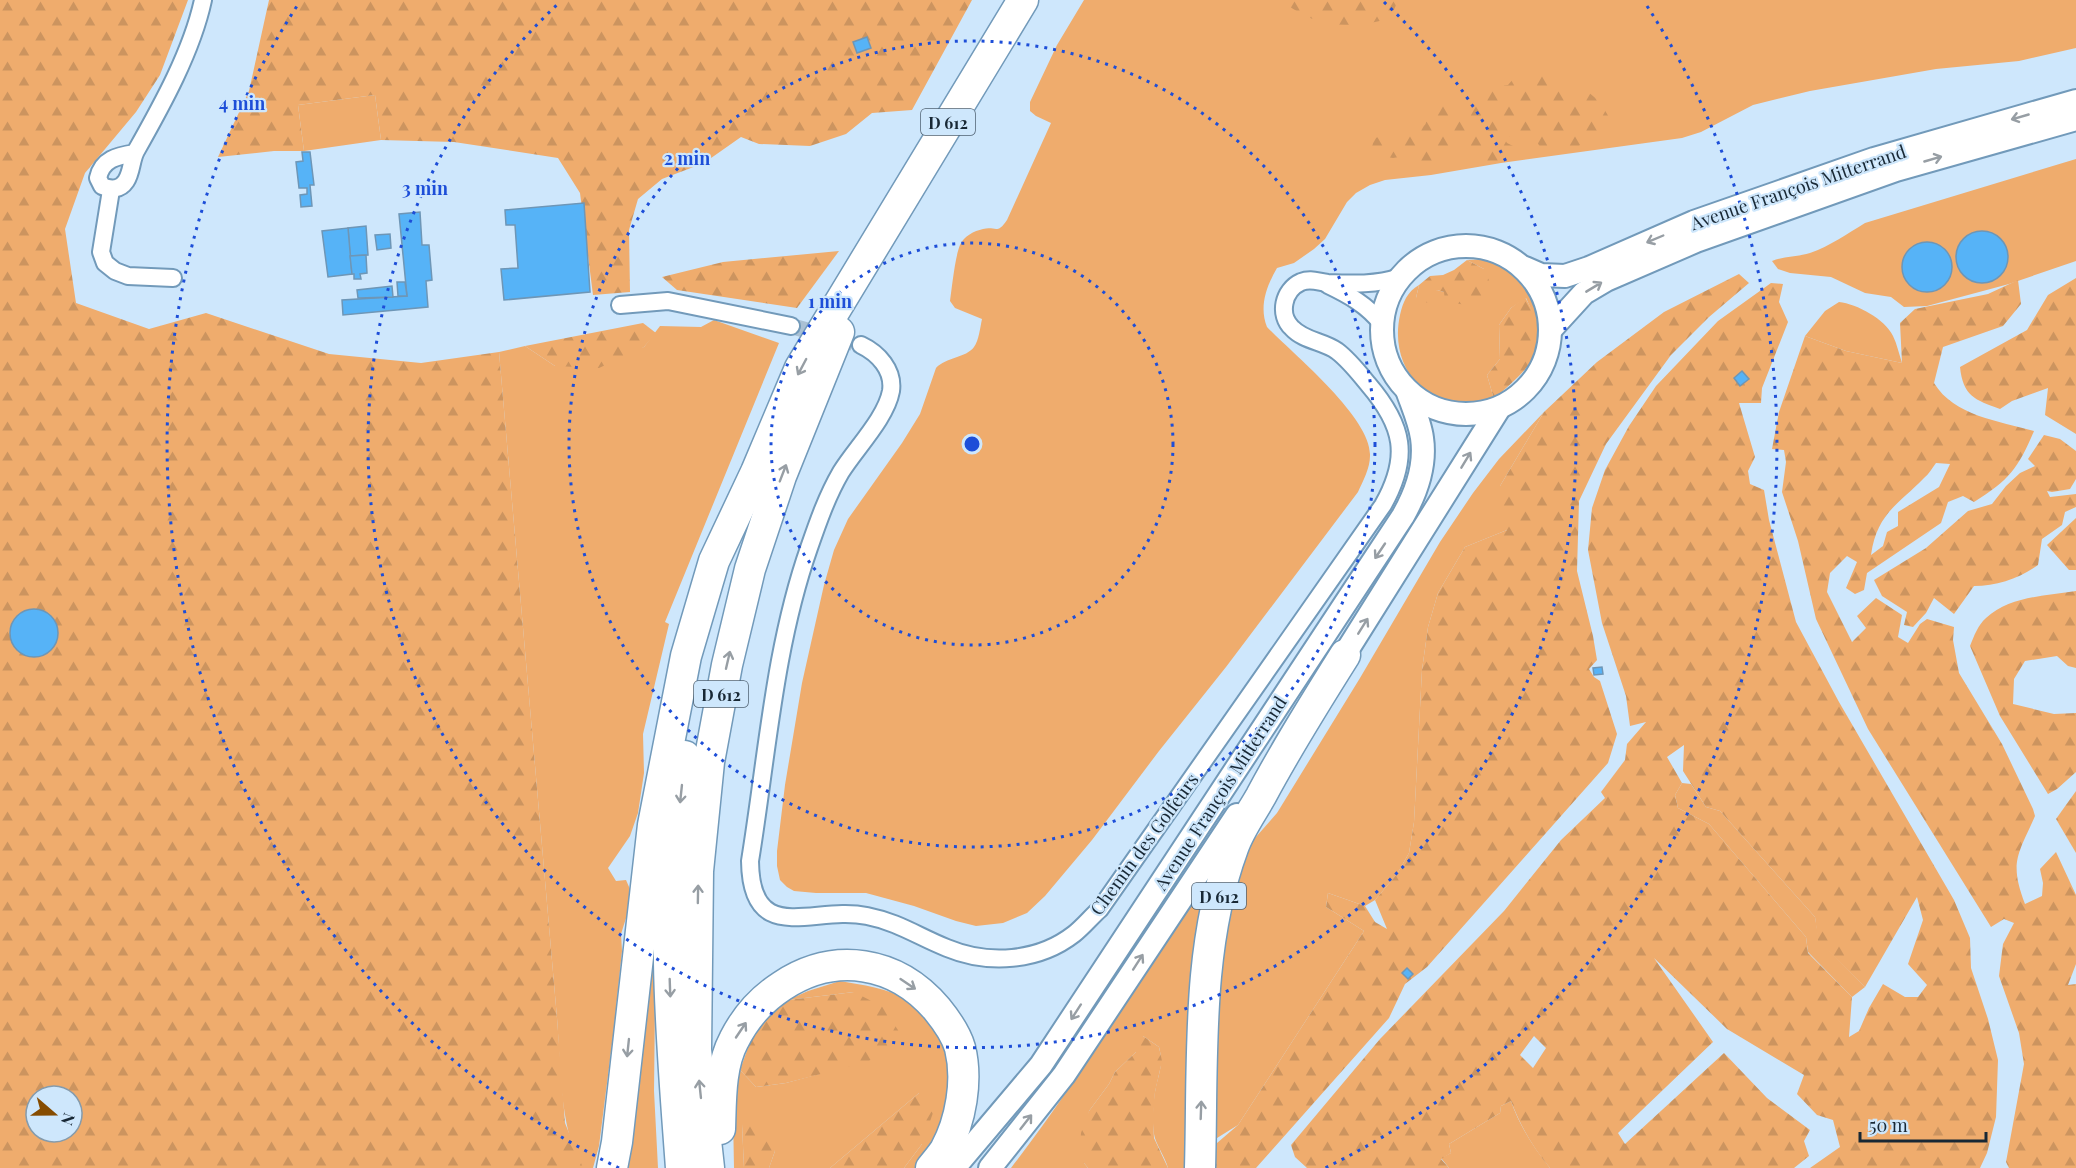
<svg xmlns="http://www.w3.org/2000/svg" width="2076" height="1168" font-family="'Playfair Display',serif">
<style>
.green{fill:#efac6d}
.forest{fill:url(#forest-firs);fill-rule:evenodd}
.building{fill:#56b3f7;stroke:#6e96b6;stroke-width:1.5}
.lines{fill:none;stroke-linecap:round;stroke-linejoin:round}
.street-tunnel{stroke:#aac1d4;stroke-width:16;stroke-dasharray:16 8;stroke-linecap:butt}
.street-casing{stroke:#729aba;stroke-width:20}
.secondary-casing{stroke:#729aba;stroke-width:26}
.highway-casing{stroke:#729aba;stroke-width:33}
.street{stroke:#fff;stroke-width:16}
.secondary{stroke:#fff;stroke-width:22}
.highway{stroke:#fff;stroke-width:30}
.oneway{stroke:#979ea4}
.ring{fill:none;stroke:#1d4ed8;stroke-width:3;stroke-dasharray:3 6}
.labels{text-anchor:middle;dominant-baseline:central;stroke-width:4.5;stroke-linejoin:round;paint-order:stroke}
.shield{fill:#cee7fc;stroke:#4f6171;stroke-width:1.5}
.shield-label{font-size:16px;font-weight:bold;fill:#182835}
.street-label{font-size:18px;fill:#182835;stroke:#cee7fc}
.centre{fill:#1d4ed8;stroke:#cee7fc;stroke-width:3}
.ring-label{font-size:18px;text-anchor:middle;font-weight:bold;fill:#1d4ed8;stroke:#cee7fc;stroke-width:4.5;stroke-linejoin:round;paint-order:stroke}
</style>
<defs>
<pattern id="forest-firs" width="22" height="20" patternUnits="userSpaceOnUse" patternTransform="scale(1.5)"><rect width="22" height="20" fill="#efac6d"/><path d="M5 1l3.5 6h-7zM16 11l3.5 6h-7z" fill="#cc945f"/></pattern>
</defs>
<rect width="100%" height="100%" fill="#cee7fc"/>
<g class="green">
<path d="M1084,0H2076V48L2019,61L1936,69L1810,91L1753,105L1701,132L1682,138L1501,163L1431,175L1385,180L1370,185L1356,193L1347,202L1325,239L1314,249L1294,263L1277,268C1266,287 1259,307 1267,327C1293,354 1372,418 1370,456C1370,468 1363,481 1358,492L1226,667L1159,751L1092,840L1045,896L1027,913L1003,923L976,926L956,921L914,906L866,893H816L794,891L787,887L780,880L777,866V851L785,785L802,683L824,585L834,550L848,519L902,443L920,414L936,368C946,357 966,358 974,347C979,340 980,328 982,319L955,308L950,301C952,287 955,257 960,245C964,236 974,231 983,229C996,226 997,235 1007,220L1051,123L1036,116L1030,111V102L1057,45Z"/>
<path d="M375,95L381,140L304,151L298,105Z"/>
<path d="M2076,159V261L2009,284L1927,306L1904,307L1891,297L1865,293L1831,277L1790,273L1778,269L1772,261C1784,256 1797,257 1810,253C1830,246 1847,234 1865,223Z"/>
<path d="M1487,259C1525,281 1533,285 1540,330L1526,298L1511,308L1499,325L1500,359L1487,375L1494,399C1437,420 1387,374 1400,315C1403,302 1407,292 1419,285L1416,298L1437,290L1444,292L1484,269L1467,260Z"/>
<path d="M1839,302C1857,304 1885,319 1893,336C1897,344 1899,354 1902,363L1846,351L1805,336L1825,311Z"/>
<path d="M714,320L779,343L665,622L669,624L643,734L644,773L638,813L630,836L608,868L616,881L626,880L633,896L621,934L622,951L614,1028L599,1146L593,1168H581C559,1121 561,1069 557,1018L499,352L525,346L555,366L644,347L660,326L701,327Z"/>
<path d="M1544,412L1500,486L1507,530L1465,547L1438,593L1428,627L1422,670L1414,822L1409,853L1397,874L1375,900L1365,906L1328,893L1326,907L1364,931L1238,1125L1217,1138L1213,1020L1233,890L1248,846L1277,813L1360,678L1440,542L1473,493L1499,459Z"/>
<path d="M1682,783L1691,784L1706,807L1720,811L1815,917L1819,941L1865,987L1852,997L1808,952L1806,937L1709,824L1678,808L1675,795Z"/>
<path d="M1221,851L1189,1112L1184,1168H1168C1165,1157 1155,1143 1154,1134C1152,1121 1153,1106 1155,1092C1158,1074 1164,1066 1159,1047L1143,1036L1136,1052L1115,1072L1109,1084L1089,1111L1084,1163L1088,1168H1011C1088,1068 1153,958 1221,851Z"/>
<path d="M656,914L654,1091L658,1168H625L644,1043Z"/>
<path d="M840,981C862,985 888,988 907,1000C923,1011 946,1032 951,1052C960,1091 941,1138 917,1168H904L922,1144L919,1093L830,1168H769L775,1151L742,1124L744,1168H734L733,1115L740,1070L756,1087L786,1083L819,1074L854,992L788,1000L808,991Z"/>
<path d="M1511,1101C1519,1125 1534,1148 1550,1168H1449L1441,1158L1451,1153L1449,1144L1500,1113L1501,1106Z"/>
</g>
<g class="forest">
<path d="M0,0H188L160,75L136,112L85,173L65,229L76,303L149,329L206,313L329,354L421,363L499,352L557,1018L565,1123L583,1168H0ZM36,1096H72V1132H36Z"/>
<path d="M269,0H972L912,110L872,113L846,134L810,146L759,144L741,137L704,163L662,179L638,199L629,230L630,292L593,295L580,193L558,158L454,142L381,140L375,95L298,105L304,151H274L218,157L249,91Z"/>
<path d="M1284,0H1398C1396,4 1395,9 1392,13C1386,21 1376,22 1367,23C1332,28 1313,23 1284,3Z"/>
<path d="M1539,74C1554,76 1556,86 1567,95L1578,91H1587L1600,102L1610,119C1582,147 1583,148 1544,153L1537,142C1526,143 1515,142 1507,135L1504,138L1507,143L1513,146L1523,154C1514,161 1491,164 1480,163L1477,152L1472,148L1460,150L1445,156L1438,162L1412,165L1418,163L1406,161L1399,157L1393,158L1375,155L1372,147L1374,138C1384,135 1393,140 1403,139L1406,133L1425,125L1435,100L1460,105L1467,113L1471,111L1468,105L1470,100L1483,96L1493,87L1508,85L1514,78L1525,88L1531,78Z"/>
<path d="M839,251L797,308L677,290L662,277L723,262Z"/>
<path d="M1467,260L1484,269L1491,285L1484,295L1470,306L1445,301L1444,292L1437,290L1428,303L1416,298L1419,285L1430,276L1443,275L1454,270Z"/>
<path d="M1739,274L1749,283L1709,317L1671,355L1606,444L1579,501L1577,571L1593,636L1597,660L1589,669L1594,677L1600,681L1617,734L1608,763L1427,967L1405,984L1389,1018L1256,1168H1214L1217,1143L1238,1125L1364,931L1326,907L1328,893L1365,906L1375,922L1387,929L1375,900L1397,874L1409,853L1414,822L1422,670L1428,627L1438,593L1465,547L1507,530L1500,519V486L1544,412L1597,362L1664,312Z"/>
<path d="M2076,278V434L2045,415L2048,388L2012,401L2000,409C1975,400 1963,396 1960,367L2027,330L2048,295Z"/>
<path d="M2018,280L2021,304L2003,326L1943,347L1934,383C1954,416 1999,421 2034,431C2018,469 2009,480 1974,502L1963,496L1948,502L1941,523L1867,573L1864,590L1855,594L1846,588L1857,562L1847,556L1830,573L1827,592L1852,642L1866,628L1857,616L1876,598L1902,615L1898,637L1908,643L1920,624L1927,619L1954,627L1953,640L1959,673L2002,744L2033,809L2035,816C2018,855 2009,862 2025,904L2042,896L2043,883L2040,869L2056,852L2076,895V964L2068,985L2076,984V1168H2009L2006,1162L2024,1064L2019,1033L1999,976L2003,944L2014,923L2004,919L1991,927L1868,729L1816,619L1798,541L1782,492L1786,462L1784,450L1772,449L1779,412L1805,336L1846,351L1902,363L1900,323L1915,309L1988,294ZM1936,463L1950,464L1939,487L1898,512V526L1887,532L1883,546L1871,555C1877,513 1898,505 1924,478C1929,474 1932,468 1936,463Z"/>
<path d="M1771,283L1783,284L1779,302L1788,322L1762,388L1761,403H1739L1755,457L1748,471L1750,484L1764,490L1769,520L1796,622L1839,702L1954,900L1970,938L1971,968L1988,1019L1998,1060L1996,1117L1987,1153L1980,1168H1810L1840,1147L1833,1120L1817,1115L1797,1094L1804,1075L1727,1029L1654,958L1713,1042L1618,1133L1625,1144L1724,1053L1767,1098L1810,1130L1804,1141L1809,1156L1794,1168H1550C1533,1148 1520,1125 1511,1101L1501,1106L1500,1113L1449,1144L1451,1153L1441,1159L1449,1168H1307L1295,1157L1291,1145L1380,1039L1504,911L1561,840L1605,798L1601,792L1625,760L1627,744L1646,722L1630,726L1626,696L1602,623L1588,550L1592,508L1605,470L1629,426L1656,386L1718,321ZM1684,745L1683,771L1706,807L1720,811L1815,917L1818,941L1865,987L1917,897L1923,920L1908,964L1927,985L1918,997H1905L1883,984L1869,1008L1859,1031L1849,1037L1852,997L1808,953L1806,937L1709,824L1678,808L1675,795L1682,783L1667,757ZM1534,1036L1546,1048L1533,1068L1520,1055Z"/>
<path d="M1525,297C1530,307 1536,317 1539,327C1548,356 1512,382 1494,399L1487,375L1500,359L1499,325L1511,308Z"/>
<path d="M643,323L656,333L644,347L599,368L555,366L525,346Z"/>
<path d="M2044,435L2060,439L2076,451V479L2070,489L2052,492L2047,491L2050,497L2076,494V507L2065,512L2062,525L2042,539L2038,565C2020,578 1997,586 1974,586L1954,614L1934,598L1926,613L1913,627L1904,625L1907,612L1882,596L1874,580L1926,548L1968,511L1992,504L2006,486L2020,473L2035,466L2028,459Z"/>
<path d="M2076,518V570H2069L2047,545Z"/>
<path d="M2076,591V668L2068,666L2057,656L2025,661L2014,679L2013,704L2054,714L2076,713V772L2057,789L2048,794L2000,716L1970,646C1974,636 1978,625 1986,618C2010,596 2046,596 2076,591Z"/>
<path d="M2076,791V853L2056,819Z"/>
<path d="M854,992L883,1007L905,1041L867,1062L786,1083L756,1087L740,1070L754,1031L788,1000Z"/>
<path d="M1143,1036L1159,1047L1162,1061L1155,1092L1153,1121L1154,1138L1168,1168H1088L1084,1163L1080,1147L1081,1133L1089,1111L1109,1084L1115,1072L1136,1052L1134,1044L1137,1037Z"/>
<path d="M919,1093H940L922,1144L904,1168H830Z"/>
<path d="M742,1124H765L775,1151L769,1168H744Z"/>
</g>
<g class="building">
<path d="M867,37L871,48L857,53L853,42Z"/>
<path d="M302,152H310L314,185H310L312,206L301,207L300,195L307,194V188H299L296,162L303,161Z"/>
<path d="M584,203L590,292L504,300L501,269L518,268L515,225H506L505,210Z"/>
<path d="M420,212L422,245H429L432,280L426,281L428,307L343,315L342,300L407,296L399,214Z"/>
<path d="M366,226L368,255L350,256L348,228Z"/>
<path d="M348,228L352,274L328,277L322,231Z"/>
<circle cx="1982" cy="257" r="26"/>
<path d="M390,234L391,248L377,250L375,235Z"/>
<circle cx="1927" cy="267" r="25"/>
<path d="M366,255L367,273L360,274L361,279H354V274H352L350,256Z"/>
<path d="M397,282H405L407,296H398Z"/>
<path d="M392,286L393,297L358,298L357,290Z"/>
<path d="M1742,371L1749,379L1740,386L1734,378Z"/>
<circle cx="34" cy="633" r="24"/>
<path d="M1602,667L1603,674L1594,675L1593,668Z"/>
<path d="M1407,968L1413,974L1408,979L1402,973Z"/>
</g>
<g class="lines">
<path class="street-tunnel" d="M791,326L861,345"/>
<defs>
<g id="street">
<path d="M135,153C117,156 102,159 98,178L102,186C111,190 120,190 126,181C132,172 131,160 136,151C162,105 192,51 203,0"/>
<path d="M111,190L101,252L105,263L115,271L128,276L173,278"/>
<path d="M1328,285C1349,295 1367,305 1382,324"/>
<path d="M620,305L668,301L791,326"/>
<path d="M861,345C878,353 894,370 891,391C886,418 856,448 841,472C827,496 818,522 809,548C774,648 767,757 750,861C751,948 813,905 867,916C898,922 919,937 947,948C988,965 1038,962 1074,934C1083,927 1091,917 1100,909L1383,505C1410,457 1404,426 1368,384C1359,373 1349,360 1337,351C1323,341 1304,341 1292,328C1278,315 1283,290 1301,282C1311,278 1318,282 1328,283C1352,284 1377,285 1400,277"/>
</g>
<g id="secondary">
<circle cx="1466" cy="330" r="84"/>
<path d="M1525,268L1541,275L1565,276L1589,268L1694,222L1874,159L2076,101"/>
<path d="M1552,328L1584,293L1606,280L1696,241L1896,170L2076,119"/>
<path d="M1336,668L1498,410"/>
<path d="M954,1168L1041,1065L1403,516C1416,493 1426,465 1422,438C1420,423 1413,407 1408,393"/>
<path d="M990,1168L1064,1075L1237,815"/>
</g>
<g id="highway">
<path d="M720,1129C721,1100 720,1066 734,1040C745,1018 762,999 782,986C835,951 896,961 937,1009C946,1020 956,1034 960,1048C968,1080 961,1121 945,1150C941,1156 936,1162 931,1168"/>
<path d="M612,1168L617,1142L653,825L686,656L714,561L756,472L800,368L1023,0"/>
<path d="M681,1168C676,1099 670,1031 669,962C668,894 676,824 685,756"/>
<path d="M709,1168L696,1050L698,871L709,762L727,665L750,569L781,476L839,332"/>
<path d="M1200,1168C1203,1062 1196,948 1233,848C1239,830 1252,812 1261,796C1287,747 1316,701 1345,655"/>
</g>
</defs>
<use href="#street" class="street-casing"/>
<use href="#secondary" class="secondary-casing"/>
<use href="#highway" class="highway-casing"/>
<use href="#street" class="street"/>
<use href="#secondary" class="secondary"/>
<use href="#highway" class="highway"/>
</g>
<defs><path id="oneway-shaft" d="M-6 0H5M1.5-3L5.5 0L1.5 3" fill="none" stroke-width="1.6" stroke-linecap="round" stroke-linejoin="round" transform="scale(1.5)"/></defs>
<g class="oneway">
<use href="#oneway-shaft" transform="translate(2020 117) rotate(164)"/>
<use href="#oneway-shaft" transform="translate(1933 159) rotate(-16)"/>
<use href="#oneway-shaft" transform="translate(1655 239) rotate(157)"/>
<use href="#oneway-shaft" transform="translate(1594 287) rotate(-31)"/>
<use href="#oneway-shaft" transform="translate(802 367) rotate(118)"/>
<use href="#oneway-shaft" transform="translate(1466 460) rotate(-59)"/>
<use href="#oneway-shaft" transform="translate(783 473) rotate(-69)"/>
<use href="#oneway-shaft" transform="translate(1380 551) rotate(124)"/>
<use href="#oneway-shaft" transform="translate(1363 626) rotate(-58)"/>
<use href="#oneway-shaft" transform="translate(728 660) rotate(-77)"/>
<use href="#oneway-shaft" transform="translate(681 794) rotate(96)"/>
<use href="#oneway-shaft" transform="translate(698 894) rotate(-89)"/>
<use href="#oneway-shaft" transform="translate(1138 962) rotate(-57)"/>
<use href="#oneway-shaft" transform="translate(908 984) rotate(34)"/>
<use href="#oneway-shaft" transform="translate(670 988) rotate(88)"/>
<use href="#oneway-shaft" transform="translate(1076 1012) rotate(123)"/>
<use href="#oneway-shaft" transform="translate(741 1030) rotate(-56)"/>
<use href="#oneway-shaft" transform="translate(628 1048) rotate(96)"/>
<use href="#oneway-shaft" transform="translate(700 1089) rotate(-96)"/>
<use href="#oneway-shaft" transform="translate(1201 1110) rotate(-88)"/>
<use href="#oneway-shaft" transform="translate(1026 1122) rotate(-52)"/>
</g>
<g class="ring">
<circle cx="972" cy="444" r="201"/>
<circle cx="972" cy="444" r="403"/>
<path d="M1384 2A604 604 0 1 1 560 2"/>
<path d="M619 1168A805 805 0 0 1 297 6M1647 6A805 805 0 0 1 1325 1168"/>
</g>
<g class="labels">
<g class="shield">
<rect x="921" y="109" width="54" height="26" rx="4.5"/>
<rect x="694" y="681" width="54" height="26" rx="4.5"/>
<rect x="1192" y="883" width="54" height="26" rx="4.5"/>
</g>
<g class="shield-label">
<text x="948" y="122">D 612</text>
<text x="721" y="694">D 612</text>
<text x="1219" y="896">D 612</text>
</g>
<g class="street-label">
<text transform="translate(1798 187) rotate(-19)">Avenue François Mitterrand</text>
<text transform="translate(1220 793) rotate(-57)">Avenue François Mitterrand</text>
<text transform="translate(1144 844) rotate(-54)">Chemin des Golfeurs</text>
</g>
</g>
<circle cx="972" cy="444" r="9" class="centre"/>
<g class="ring-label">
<text x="242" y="110">4 min</text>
<text x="687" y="165">2 min</text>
<text x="425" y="195">3 min</text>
<text x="830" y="308">1 min</text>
</g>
<g transform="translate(54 1114) rotate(110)"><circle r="28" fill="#cee7fc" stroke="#859bac" stroke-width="1.5"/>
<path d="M0-4.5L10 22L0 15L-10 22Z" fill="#864c00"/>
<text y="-9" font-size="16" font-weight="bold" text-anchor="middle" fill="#182835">N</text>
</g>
<path d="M1860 1132v9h126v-9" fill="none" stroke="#182835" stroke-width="3"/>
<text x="1869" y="1132" font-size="18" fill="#182835" stroke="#cee7fc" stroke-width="4.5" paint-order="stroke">50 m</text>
</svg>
